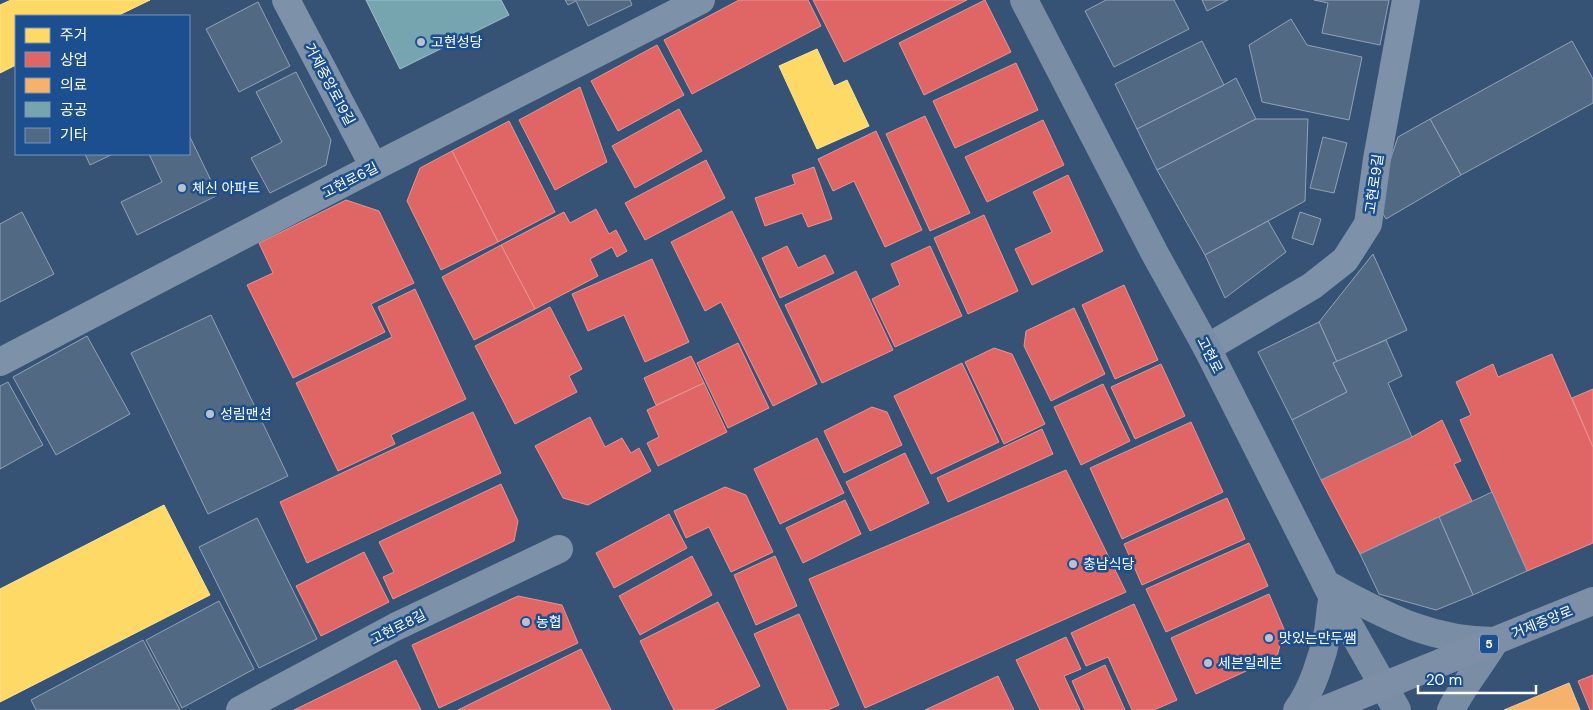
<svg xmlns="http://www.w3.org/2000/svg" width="1593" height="710" font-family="'DM Sans','Noto Sans KR',sans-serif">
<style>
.homes{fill:#ffd966;stroke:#ffe494}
.shops{fill:#e06666;stroke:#e99494}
.health{fill:#f6b26b;stroke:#f9c997}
.public{fill:#76a5af;stroke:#9fc0c7}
.building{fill:#526984;stroke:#92a2b6}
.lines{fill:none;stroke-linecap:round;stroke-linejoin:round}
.street{stroke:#7d92a8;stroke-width:28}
.secondary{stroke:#798da4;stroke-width:28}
.primary{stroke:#7d8ea7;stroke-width:28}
.poi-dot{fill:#b9c2ce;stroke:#1b4f8f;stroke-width:2}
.labels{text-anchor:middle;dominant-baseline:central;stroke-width:5;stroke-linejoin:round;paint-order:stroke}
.shield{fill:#1b4f8f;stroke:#bbcadd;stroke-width:1}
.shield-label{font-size:12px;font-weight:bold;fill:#fff}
.poi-label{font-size:14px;fill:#fff;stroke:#1b4f8f;text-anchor:start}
.street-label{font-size:14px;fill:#fff;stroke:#1b4f8f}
</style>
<rect width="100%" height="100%" fill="#365274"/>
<g class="homes">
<path d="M11,0H150L117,16H16V65L0,73V5Z"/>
<path d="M817,49L834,86L847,80L869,126L817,149L779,66Z"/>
<path d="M164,505L210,595L0,702V589Z"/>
</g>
<g class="shops">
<path d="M739,0H808L821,26L692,94L664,40Z"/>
<path d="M813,0H967L844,62Z"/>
<path d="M985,0L1011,52L924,95L899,43Z"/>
<path d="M657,45L684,95L618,131L591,81Z"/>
<path d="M1016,63L1038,110L955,148L933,101Z"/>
<path d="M580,87L607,162L555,190L519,120Z"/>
<path d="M679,109L702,151L635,188L612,146Z"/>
<path d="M925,116L970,213L930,231L886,134Z"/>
<path d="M1043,120L1064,165L987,202L965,157Z"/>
<path d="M509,121L555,212L498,242L452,151Z"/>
<path d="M876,131L922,230L885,247L854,181L833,191L818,159Z"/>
<path d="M452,151L498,242L441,270L407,201L420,168Z"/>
<path d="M706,160L725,198L645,240L625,203Z"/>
<path d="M814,167L832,219L808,227L802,213L765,226L755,198L795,184L792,175Z"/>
<path d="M1068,175L1103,251L1032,285L1015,249L1052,232L1033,192Z"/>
<path d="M346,200L379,211L414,283L371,304L385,332L293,378L247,285L273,273L259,243Z"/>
<path d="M596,209L609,234L616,230L627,251L617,257L612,247L590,259L598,276L535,309L501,245L564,212L570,223Z"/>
<path d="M732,211L817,384L773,406L721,302L705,311L671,242Z"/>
<path d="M984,215L1018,291L968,314L934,238Z"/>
<path d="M501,245L535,309L474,340L442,277Z"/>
<path d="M787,246L798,268L825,255L834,273L780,298L762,258Z"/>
<path d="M930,246L962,316L895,347L872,299L900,285L891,264Z"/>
<path d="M652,259L689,342L645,362L624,315L588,331L572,294Z"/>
<path d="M856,271L893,350L822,383L785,305Z"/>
<path d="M1124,285L1158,360L1115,379L1082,305Z"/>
<path d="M415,289L466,399L391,435L395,444L338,471L296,383L392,337L378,307Z"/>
<path d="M550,307L582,369L569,376L577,392L515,424L475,346Z"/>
<path d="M1074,308L1105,374L1051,401L1024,346L1026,331Z"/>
<path d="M738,343L769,408L728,428L697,363Z"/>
<path d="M994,348L1012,354L1045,424L1004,444L965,362Z"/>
<path d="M1552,354L1593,447V543L1527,571L1460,420L1471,415L1456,382L1493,364L1498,377Z"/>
<path d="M691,356L704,383L656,405L644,378Z"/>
<path d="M962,363L999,442L931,474L894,396Z"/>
<path d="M1161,364L1185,416L1135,439L1111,387Z"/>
<path d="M704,383L727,432L658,466L647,443L659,437L647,410Z"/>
<path d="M1103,384L1130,441L1081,465L1054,407Z"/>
<path d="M1593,389V447L1572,398Z"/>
<path d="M872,407L887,412L902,445L844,473L824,431Z"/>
<path d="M473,412L501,473L307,563L280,502Z"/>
<path d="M590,417L605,447L622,438L631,453L639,448L651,471L588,505L563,498L535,446Z"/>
<path d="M1442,420L1461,461L1454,464L1472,501L1360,554L1321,480L1412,437Z"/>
<path d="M1191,422L1223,492L1122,539L1090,468Z"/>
<path d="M1042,429L1053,454L948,502L937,478Z"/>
<path d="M817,438L844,493L780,524L754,469Z"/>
<path d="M905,453L929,503L870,531L846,482Z"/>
<path d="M1066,470L1126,592L865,708L809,579Z"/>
<path d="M501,484L518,521L514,541L393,599L383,577L394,572L379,542Z"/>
<path d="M725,487L746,495L773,552L731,572L709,527L686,538L674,511Z"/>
<path d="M1227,498L1245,539L1142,585L1124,544Z"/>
<path d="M845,500L861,534L803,563L786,528Z"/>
<path d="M669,514L687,548L614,588L596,553Z"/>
<path d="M1249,543L1268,586L1166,632L1146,589Z"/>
<path d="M364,552L389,602L321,636L296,586Z"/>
<path d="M692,556L712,595L640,635L619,596Z"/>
<path d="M775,556L797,606L756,625L734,575Z"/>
<path d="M1269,594L1284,629L1277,657L1196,694L1171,638Z"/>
<path d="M518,596L562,605L578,643L439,708L412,645Z"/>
<path d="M718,602L760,686L713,710H674L640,641Z"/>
<path d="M1134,604L1177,700L1154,710H1132L1108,657L1086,666L1071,633Z"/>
<path d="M799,614L839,705L828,710H788L754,634Z"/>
<path d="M1066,637L1081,669L1064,676L1080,710H1040L1016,660Z"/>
<path d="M581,649L611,710H458Z"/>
<path d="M396,660L421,710H294Z"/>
<path d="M1105,665L1125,710H1085L1072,681Z"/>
<path d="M1593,675V710H1590L1578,681Z"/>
<path d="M998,676L1014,710H925Z"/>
</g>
<path class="health" d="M1569,683L1580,710H1504Z"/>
<path class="public" d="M366,0H501L509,15L400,69Z"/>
<g class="building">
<path d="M565,0H630L632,5L588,26L576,1L568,5Z"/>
<path d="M1106,0H1174L1189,29L1114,67L1085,11Z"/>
<path d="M1202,0H1228L1207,11Z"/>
<path d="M1314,0H1389L1380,45L1322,33L1328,3Z"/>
<path d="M258,2L290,66L239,92L206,29Z"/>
<path d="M1291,19L1307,45L1362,57L1349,120L1262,102L1249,45Z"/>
<path d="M1202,41L1224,85L1137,129L1115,84Z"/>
<path d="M1572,41L1593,79V103L1461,175L1430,119Z"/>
<path d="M296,72L331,140L326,165L270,193L251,158L282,142L256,92Z"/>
<path d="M1236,78L1256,119L1157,170L1137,129L1224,85Z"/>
<path d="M1256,119H1308L1305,201L1205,255L1157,170Z"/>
<path d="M1430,119L1461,175L1386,219L1376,201L1398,137Z"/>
<path d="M189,135L218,195L137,235L121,202L162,182L149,154H189Z"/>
<path d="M1323,137L1347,143L1334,193L1310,188Z"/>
<path d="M85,154H113L90,165Z"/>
<path d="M22,212L54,274L0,302V224Z"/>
<path d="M1300,212L1321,219L1313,245L1292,238Z"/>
<path d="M1268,221L1286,252L1225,298L1205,255Z"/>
<path d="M1373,254L1407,330L1337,362L1319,322Z"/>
<path d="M211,315L288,476L208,514L131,353Z"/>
<path d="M1319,322L1337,362L1333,363L1347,392L1292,420L1258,352Z"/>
<path d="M87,336L130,414L56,455L13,377Z"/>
<path d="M1386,340L1402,376L1388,383L1412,437L1321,480L1292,420L1347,392L1333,363Z"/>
<path d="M8,382L43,445L0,469V386Z"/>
<path d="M1492,492L1527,571L1473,595L1439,517Z"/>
<path d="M1439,517L1473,595L1436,610L1379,594L1360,554Z"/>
<path d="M257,518L317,639L259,668L199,547Z"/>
<path d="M219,601L254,669L182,708L146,640Z"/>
<path d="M143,640L180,710H36L31,700Z"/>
</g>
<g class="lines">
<g class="street">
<path d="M286,0L374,167"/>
<path d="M1207,348L1312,286L1345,260L1368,224L1377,159L1406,0"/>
<path d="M0,362L374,167L701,0"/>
<path d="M240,710L395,627L559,549"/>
</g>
<g class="secondary">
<path d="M1024,0L1154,252L1207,348L1329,590L1397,710"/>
<path d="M1326,584C1383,614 1427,641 1495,641C1481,665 1463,685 1451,710"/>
<path d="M1297,710C1312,691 1323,655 1328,631C1330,619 1330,608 1333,596"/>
</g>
<path class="primary" d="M1324,710L1593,601"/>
</g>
<g class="poi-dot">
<circle cx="421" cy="42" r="5"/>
<circle cx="182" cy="188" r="5"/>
<circle cx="210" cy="414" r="5"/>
<circle cx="1073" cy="564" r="5"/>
<circle cx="526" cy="622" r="5"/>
<circle cx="1269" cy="638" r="5"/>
<circle cx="1208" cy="663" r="5"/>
</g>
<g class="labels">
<rect class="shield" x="1480" y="634.5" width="18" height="19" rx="4"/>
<g class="shield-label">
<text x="1489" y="644">5</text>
</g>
<g class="poi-label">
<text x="431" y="42">고현성당</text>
<text x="192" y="188">체신 아파트</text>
<text x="220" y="414">성림맨션</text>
<text x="1083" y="564">충남식당</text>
<text x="536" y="622">농협</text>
<text x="1279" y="638">맛있는만두쌤</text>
<text x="1218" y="663">세븐일레븐</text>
</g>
<g class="street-label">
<text transform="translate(330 84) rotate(62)">거제중앙로19길</text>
<text transform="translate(350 180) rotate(-27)">고현로6길</text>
<text transform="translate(1374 184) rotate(-82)">고현로9길</text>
<text transform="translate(1210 355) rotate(63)">고현로</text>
<text transform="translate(1542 622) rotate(-22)">거제중앙로</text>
<text transform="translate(398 627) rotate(-27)">고현로8길</text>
</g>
</g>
<rect x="15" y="15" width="175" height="140" fill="#1b4f8f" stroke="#7695bc"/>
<rect x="25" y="28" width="25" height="15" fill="#ffd966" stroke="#7695bc"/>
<text x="60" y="40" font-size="15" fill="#ffffff">주거</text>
<rect x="25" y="52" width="25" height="15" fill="#e06666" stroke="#7695bc"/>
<text x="60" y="65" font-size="15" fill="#ffffff">상업</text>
<rect x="25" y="78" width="25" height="15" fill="#f6b26b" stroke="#7695bc"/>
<text x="60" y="90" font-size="15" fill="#ffffff">의료</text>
<rect x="25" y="102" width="25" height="15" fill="#76a5af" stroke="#7695bc"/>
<text x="60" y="115" font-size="15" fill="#ffffff">공공</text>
<rect x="25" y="128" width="25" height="15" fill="#526984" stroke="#7695bc"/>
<text x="60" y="140" font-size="15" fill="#ffffff">기타</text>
<path d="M1418 685v8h118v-8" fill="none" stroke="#ffffff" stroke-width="2.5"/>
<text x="1426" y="685" font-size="15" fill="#ffffff" stroke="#1b4f8f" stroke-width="4" paint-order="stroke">20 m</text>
</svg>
